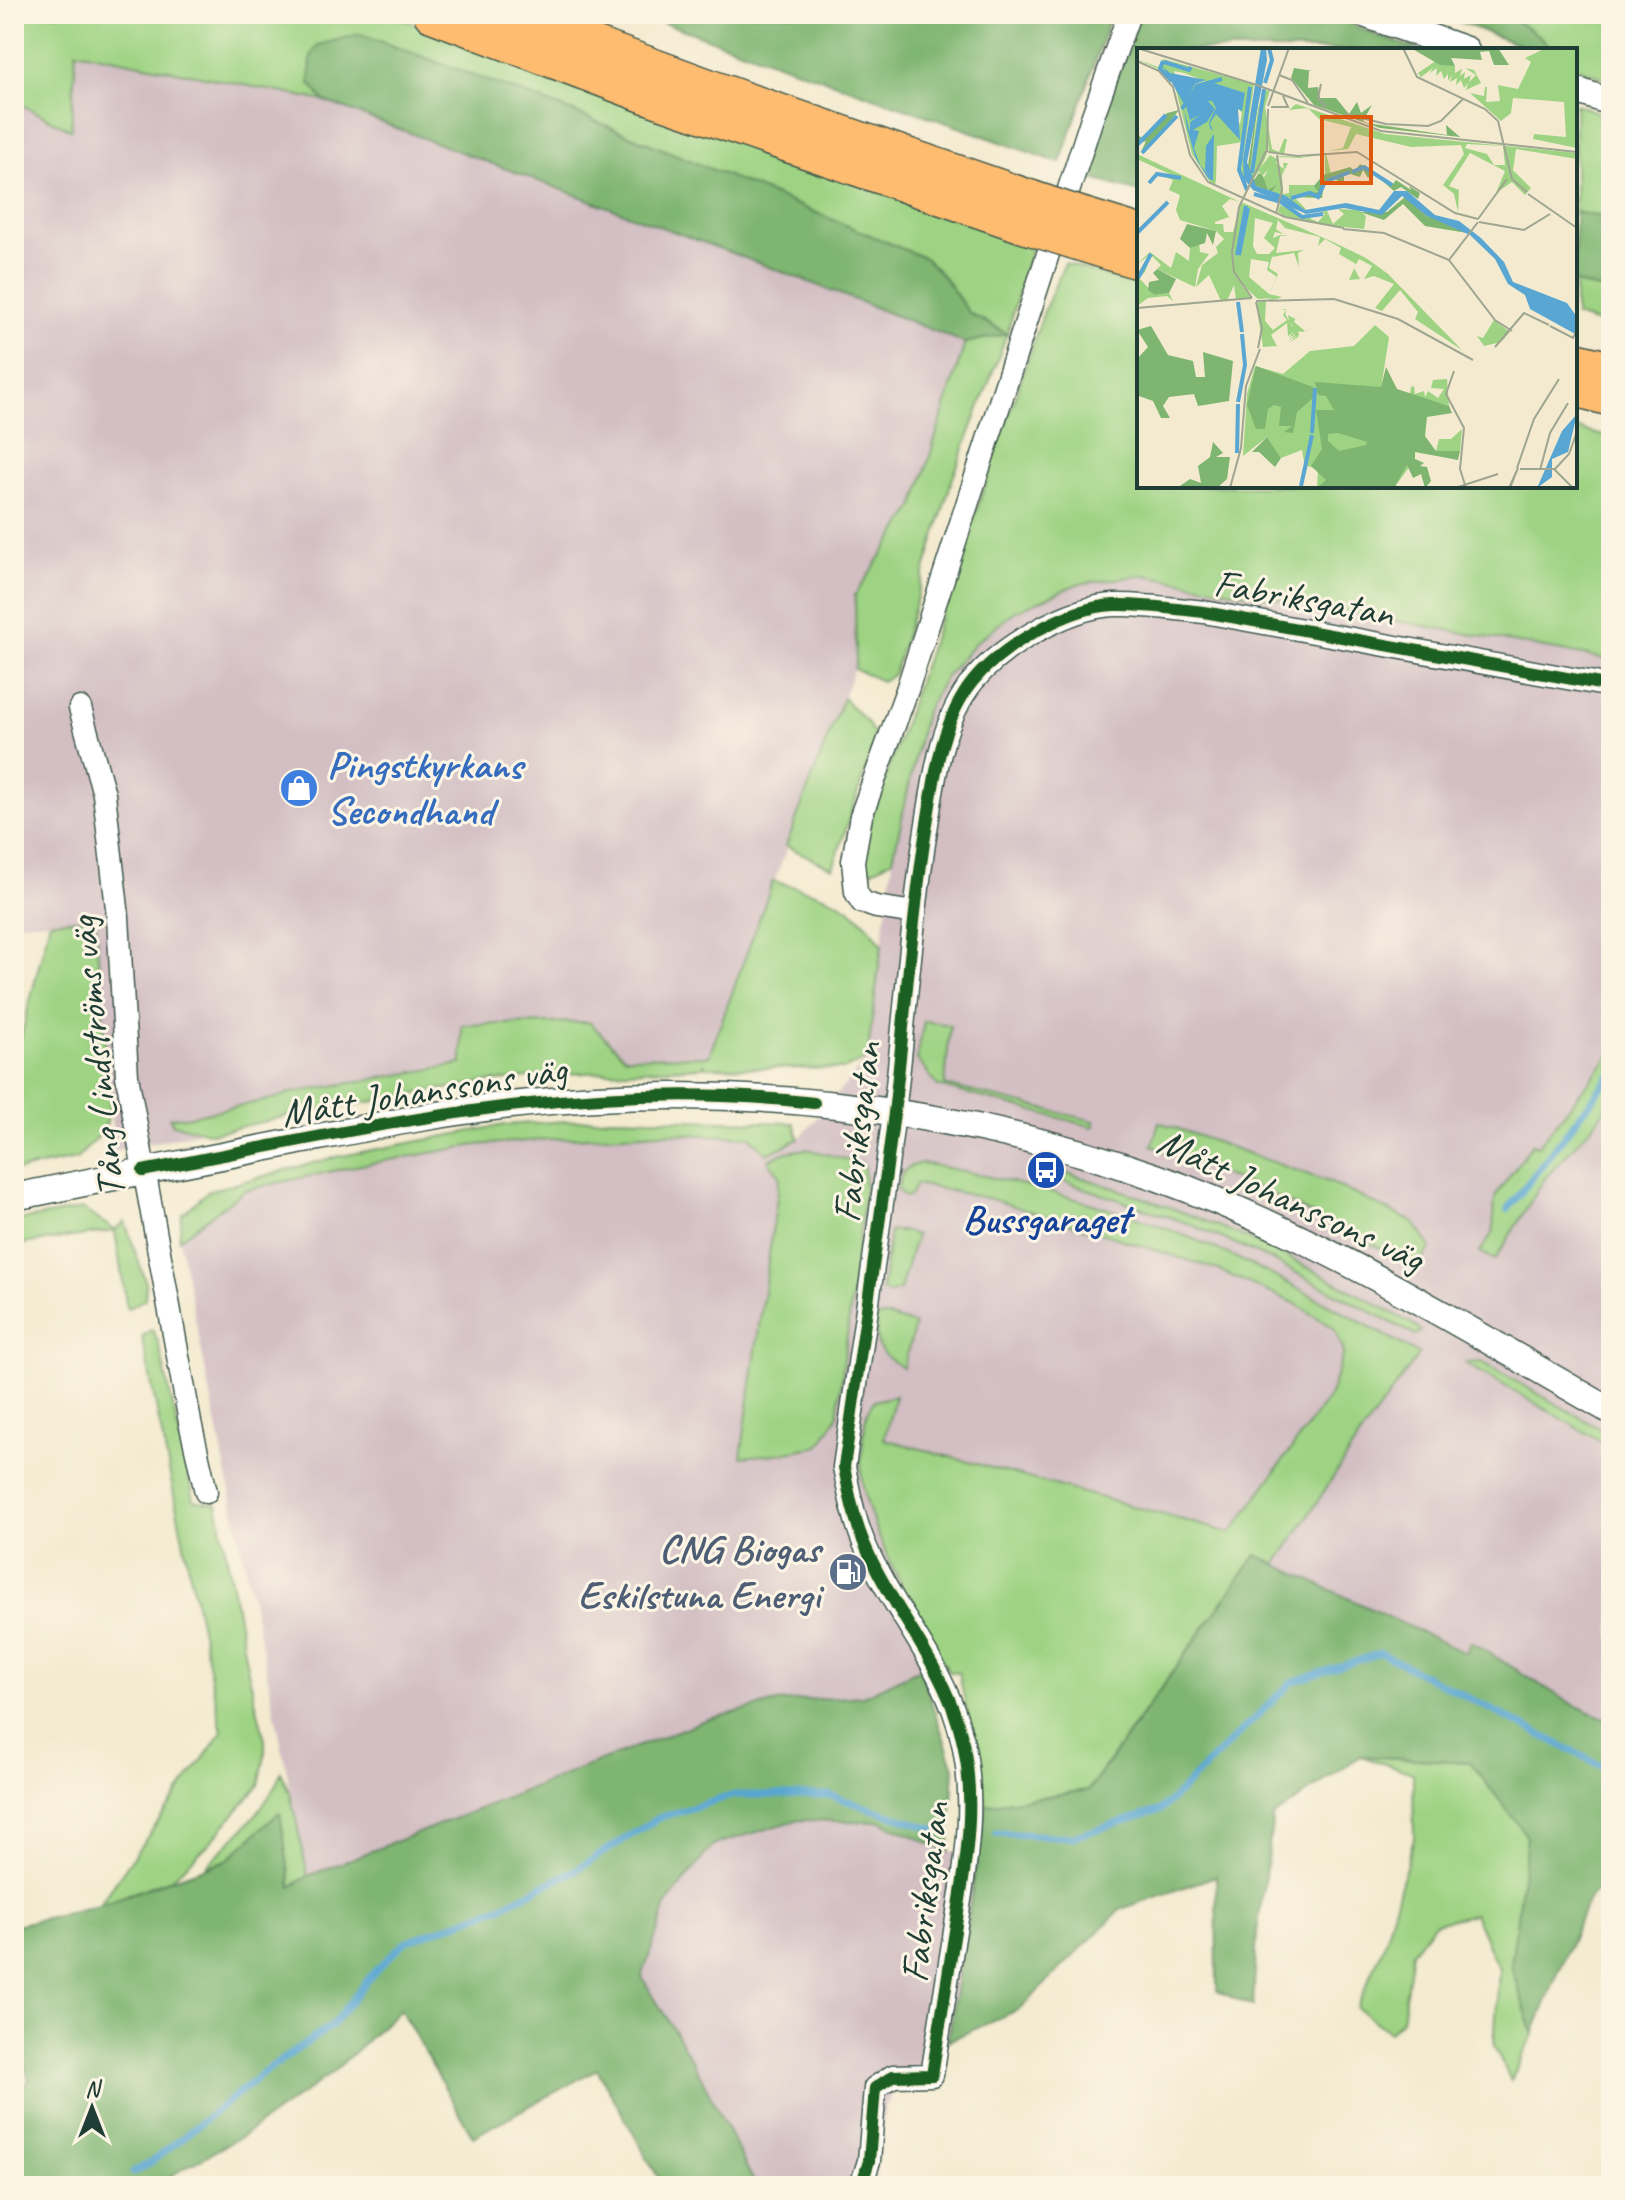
<svg xmlns="http://www.w3.org/2000/svg" width="1625" height="2200" font-family="Caveat,sans-serif">
<style>
.industrial{fill:#d2bec3}
.green{fill:#9ed383;stroke:#5e885c;stroke-width:2}
.forest{fill:#7eb571;stroke:#4e7952;stroke-width:2}
.lines{fill:none;stroke-linecap:round;stroke-linejoin:round}
.stream{stroke:#59a6d2;stroke-width:7}
.minor-casing{stroke:#3f574b;stroke-width:25}
.tertiary-casing{stroke:#3f574b;stroke-width:29}
.trunk-casing{stroke:#3f574b;stroke-width:39}
.minor{stroke:#fff;stroke-width:22}
.tertiary{stroke:#fff;stroke-width:26}
.trunk{stroke:#fdbc70;stroke-width:36}
.trunk-bridge-casing{stroke:#3f574b;stroke-width:39;stroke-linecap:butt}
.trunk-bridge{stroke:#fdbc70;stroke-width:36}
.cycleway-casing{stroke:#fcf5e5;stroke-width:17}
.cycleway{stroke:#1b5e20;stroke-width:12}
.labels{text-anchor:middle;dominant-baseline:central;stroke-width:6;stroke-linejoin:round;paint-order:stroke}
.street-label{font-size:40px;fill:#1f3d34;stroke:#fcf5e5}
.shop-label{font-size:40px;font-weight:bold;fill:#366cbe;stroke:#fcf5e5;text-anchor:start}
.transit-label{font-size:40px;font-weight:bold;fill:#164399;stroke:#fcf5e5}
.service-label{font-size:40px;font-weight:bold;fill:#4e5e75;stroke:#fcf5e5;text-anchor:end}
.inset-river{fill:none;stroke:#59a6d2;stroke-width:4}
.inset-road{fill:none;stroke:#9ea591;stroke-width:2}
.view{fill:#de580e;fill-opacity:0.15;stroke:#de580e;stroke-width:4}
.inset-edge{fill:none;stroke:#1f3d34;stroke-width:4}
</style>
<rect width="100%" height="100%" fill="#fcf5e5"/>
<filter id="ink" filterUnits="userSpaceOnUse"><feTurbulence type="fractalNoise" baseFrequency=".0125" numOctaves="2"/><feDisplacementMap in="SourceGraphic" scale="16" xChannelSelector="R" yChannelSelector="G"/><feConvolveMatrix kernelMatrix="1 2 1 2 8 2 1 2 1" color-interpolation-filters="sRGB"/></filter>
<filter id="wash" filterUnits="userSpaceOnUse"><feTurbulence type="fractalNoise" baseFrequency=".006" numOctaves="4" result="noise"/><feDisplacementMap in="SourceGraphic" scale="32" xChannelSelector="R" yChannelSelector="G"/><feGaussianBlur stdDeviation="1.8" result="paint"/><feColorMatrix in="noise" values="0 0 0 0 0 0 0 0 0 0 0 0 0 0 0 0 0 1.4 0 .05"/><feComposite in="paint" operator="in"/></filter>
<g filter="url(#wash)">
<rect width="100%" height="100%" fill="#f3eacf"/>
<g class="industrial">
<path d="M76,51L324,101L809,282L965,343L914,507L855,595L856,663L705,1067L569,1065L445,1079L114,1151L95,919L14,923V101L71,129Z"/>
<path d="M1145,575L1611,660V1721L1572,1704L1471,1643L1465,1653L1256,1555L986,1805L959,1673L920,1669L863,1696L777,1702L705,1720L308,1876L179,1239L245,1190L361,1165L476,1145L661,1133L799,1139L867,1059L893,859L925,712L946,676L975,643L1014,612L1077,584Z"/>
<path d="M797,1820L882,1822L978,1862L948,2041L904,2078L885,2107L875,2186H756L696,2067L642,1977L667,1903L713,1845Z"/>
</g>
<g class="green">
<path d="M14,14H387L1034,237L1007,334L951,483L894,674L882,681L854,669L856,663L855,595L914,507L965,343L1006,333L969,313L943,276L925,258L571,111L360,34L310,83L324,101L76,51L71,130L14,101Z"/>
<path d="M1505,14H1611V81L1575,67V50H1549L1550,46L1538,35Z"/>
<path d="M1575,104L1611,117V219L1575,212Z"/>
<path d="M1065,263L1139,286V486H1575V428L1611,438V660L1145,575L1077,584L1014,612L975,643L946,676L925,712L893,859L866,874L864,841L1044,311Z"/>
<path d="M1575,283L1611,292V327L1575,316Z"/>
<path d="M843,698L867,722L876,738L833,868L786,846Z"/>
<path d="M773,881C824,896 850,897 882,944L867,1059L845,1069L705,1067V1063L703,1067L567,1074L486,1082L293,1115L213,1133L172,1124L170,1117H185L273,1099L291,1093L462,1064V1025L589,1022L625,1057L709,1056Z"/>
<path d="M95,918L110,1105L105,1130L76,1159L14,1171V1065L50,921Z"/>
<path d="M924,1021L950,1025L945,1085L1094,1121V1127L938,1086L917,1059Z"/>
<path d="M1611,1054V1100L1595,1123L1545,1178L1495,1260L1480,1252L1494,1231L1493,1208L1496,1195L1532,1144L1538,1146Z"/>
<path d="M614,1118L794,1123L799,1139L767,1154L751,1137L661,1133L554,1139L476,1145L361,1165L245,1190L179,1239L182,1215L208,1191L336,1157L504,1125Z"/>
<path d="M1159,1122L1329,1182L1413,1222L1431,1247L1418,1267L1267,1192L1152,1146Z"/>
<path d="M807,1149L864,1164L865,1188L837,1417L819,1446L776,1454L741,1457L780,1176L768,1160L786,1152Z"/>
<path d="M922,1163C1001,1178 1081,1198 1157,1225C1248,1258 1334,1307 1419,1354L1362,1433L1276,1565L1256,1555L1088,1790L986,1805L959,1673L949,1672C921,1620 862,1525 861,1467C860,1457 863,1446 864,1436C865,1421 865,1412 874,1401L895,1396L884,1439L1231,1533L1330,1395L1344,1352L1334,1328L1294,1303L1216,1269L991,1199L916,1184L910,1196L905,1197L897,1190C901,1173 904,1166 922,1163Z"/>
<path d="M1057,1170C1131,1192 1205,1218 1275,1251C1321,1273 1366,1299 1411,1323L1421,1331L1415,1335L1274,1261L1190,1224L1055,1178Z"/>
<path d="M82,1209L115,1230L125,1222L146,1283L145,1299L127,1309L115,1231L14,1245V1221Z"/>
<path d="M890,1231H902L916,1235L900,1290L888,1294L882,1290Z"/>
<path d="M886,1316L915,1325L903,1368C878,1352 874,1347 877,1317Z"/>
<path d="M152,1329L158,1341L194,1500L217,1504L247,1667L265,1740V1756L259,1785L208,1845L171,1879L99,1905L222,1732L142,1337Z"/>
<path d="M1482,1362L1611,1435V1447L1465,1363Z"/>
<path d="M1360,1756L1471,1762L1528,1836L1511,1966L1533,2034L1511,2081L1494,2046L1499,1970L1474,1914L1435,1923L1412,1952L1402,2020L1389,2032L1357,2008L1384,1945L1414,1838L1413,1773Z"/>
<path d="M281,1772L290,1792L308,1876L291,1887L279,1813L227,1860L205,1867C232,1839 268,1810 281,1772Z"/>
</g>
<g class="forest">
<path d="M639,14H1111L1060,163Z"/>
<path d="M1138,14H1329L1378,36L1420,50H1139V192L1083,176Z"/>
<path d="M1440,14H1505L1538,35L1550,46L1549,50H1531Z"/>
<path d="M360,34L571,111L925,258L943,276L969,313L1007,334L965,343L809,282L324,101L310,83L311,56L318,45Z"/>
<path d="M1575,212L1611,219V292L1575,283Z"/>
<path d="M1256,1555L1465,1653L1471,1642L1572,1704L1611,1721V1875L1588,1899L1533,2034L1511,1966L1527,1836L1470,1762L1360,1756L1273,1817L1257,1932L1253,2006L1217,1991L1216,1876L1121,1909L1020,2009L948,2041L986,1805L1089,1790Z"/>
<path d="M920,1669L954,1768L949,1852L882,1822L797,1820L713,1845L667,1903L642,1977L696,2067L756,2186H663L597,2069L473,2137L400,2009L332,2073L244,2135L152,2186H14V2098L29,2080L14,2031V1929L17,1925L99,1905L227,1860L280,1812L291,1887L308,1876L705,1720L777,1702L863,1696Z"/>
</g>
<g class="lines">
<g class="stream">
<path d="M1508,1209L1611,1075"/>
<path d="M996,1833L1072,1837L1161,1810L1292,1682L1381,1653L1611,1771"/>
<path d="M133,2173L154,2160L270,2068L331,2026L375,1971L405,1942L500,1907L574,1871L658,1818L734,1795H829L943,1832"/>
<path d="M106,2186L109,2184"/>
</g>
</g>
</g>
<g filter="url(#ink)">
<g class="lines">
<defs>
<g id="minor">
<path d="M80,708L104,794L118,917L127,1076L190,1422L206,1492"/>
<path d="M915,913L876,907L862,902L856,892L853,861L861,816L907,690L1091,121L1129,14"/>
<path d="M861,2186L869,2161L875,2088L893,2076L932,2075C940,2027 947,1979 955,1931C967,1857 981,1782 953,1709C931,1650 888,1601 864,1543C854,1519 849,1493 844,1467C861,1349 879,1231 894,1113C905,1019 911,924 926,830C934,781 940,722 973,681C1002,646 1068,607 1114,605C1144,604 1174,609 1204,612L1611,686"/>
</g>
<g id="tertiary">
<path d="M1364,14L1466,50"/>
<path d="M1575,90L1611,102"/>
<path d="M14,1197C107,1178 201,1160 294,1142C366,1128 437,1113 510,1105C725,1081 951,1105 1156,1177C1317,1235 1463,1327 1611,1411"/>
</g>
<g id="trunk">
<path d="M432,14L646,95L1024,225"/>
<path d="M509,14L741,99L1032,199"/>
<path d="M1083,216L1139,233"/>
<path d="M1075,241L1139,261"/>
<path d="M1575,361L1611,370"/>
<path d="M1575,388L1611,398"/>
</g>
</defs>
<use href="#minor" class="minor-casing"/>
<use href="#tertiary" class="tertiary-casing"/>
<use href="#trunk" class="trunk-casing"/>
<use href="#minor" class="minor"/>
<use href="#tertiary" class="tertiary"/>
<use href="#trunk" class="trunk"/>
<defs>
<g id="trunk-bridge">
<path d="M1032,199L1083,216"/>
<path d="M1024,225L1075,241"/>
</g>
</defs>
<use href="#trunk-bridge" class="trunk-bridge-casing"/>
<use href="#trunk-bridge" class="trunk-bridge"/>
<defs>
<g id="cycleway">
<path d="M143,1171C364,1128 587,1075 814,1103"/>
<path d="M861,2186L869,2161L875,2088L893,2076L932,2075C940,2027 947,1979 955,1931C967,1857 981,1782 953,1709C931,1650 888,1601 864,1543C854,1519 849,1493 844,1467C861,1349 879,1231 894,1113C905,1019 911,924 926,830C934,781 940,722 973,681C1002,646 1068,607 1114,605C1144,604 1174,609 1204,612L1611,686"/>
</g>
</defs>
<use href="#cycleway" class="cycleway-casing"/>
<use href="#cycleway" class="cycleway"/>
</g>
</g>
<defs>
<symbol id="shop-disc" viewBox="-11 -11 22 22"><circle r="9.5" fill="#3f7fe0" stroke="#fcf5e5"/><path d="M-5-2.5h2.3a2.7 3.5 0 0 1 5.4 0H5L5.5 6h-11ZM-1.5-2.5h3a1.5 2.3 0 0 0-3 0Z" fill="#fff"/></symbol>
<symbol id="bus-disc" viewBox="-11 -11 22 22"><circle r="9.5" fill="#1a4fb4" stroke="#fcf5e5"/><path d="M-5-6H5V4H4V6H2V4H-2V6H-4V4H-5ZM-3.5-4V0h7V-4ZM-3.5 1.2v1.5H-2V1.2ZM2 1.2v1.5H3.5V1.2Z" fill="#fff"/></symbol>
<symbol id="fuel-disc" viewBox="-11 -11 22 22"><circle r="9.5" fill="#5c6f8a" stroke="#fcf5e5"/><path d="M-5.5-6h7V0h2V4h1.3V-2.5L3-4.5l.8-.8L6-3V5H2.5V1h-1V6h-7ZM-4.2-4.7v3.2H.2V-4.7Z" fill="#fff"/></symbol>
</defs>
<g fill-rule="evenodd">
<use href="#shop-disc" x="277" y="766" width="44" height="44"/>
<use href="#bus-disc" x="1024" y="1148" width="44" height="44"/>
<use href="#fuel-disc" x="826" y="1550" width="44" height="44"/>
</g>
<g class="labels">
<g class="street-label">
<text transform="translate(1304 598) rotate(10)">Fabriksgatan</text>
<text transform="translate(97 1057) rotate(-96)">Tång Lindströms väg</text>
<text transform="translate(424 1091) rotate(-9)">Mått Johanssons väg</text>
<text transform="translate(857 1132) rotate(-83)">Fabriksgatan</text>
<text transform="translate(1291 1200) rotate(25)">Mått Johanssons väg</text>
<text transform="translate(925 1892) rotate(-83)">Fabriksgatan</text>
</g>
<g class="shop-label">
<text x="327" y="765">Pingstkyrkans<tspan x="327" dy="46">Secondhand</tspan></text>
</g>
<g class="transit-label">
<text x="1046" y="1219">Bussgaraget</text>
</g>
<g class="service-label">
<text x="820" y="1549">CNG Biogas<tspan x="820" dy="46">Eskilstuna Energi</tspan></text>
</g>
</g>
<g transform="translate(1137 48)">
<rect width="440" height="440" fill="#f3eacf"/>
<path d="M409,0H440V100L396,91L397,86L429,89L427,54L376,50L374,65L364,73L333,45L347,48L348,39H350L349,54L363,53L361,37L381,41L394,14L388,10ZM0,11L21,19L26,11L117,36L106,111L110,140L104,126L106,94L80,98L79,132L78,137L73,134L55,106L38,38L24,22ZM37,23L47,25L68,33L58,36L48,52L42,35L50,30L41,34ZM66,44L93,51L105,65L103,76ZM300,12L318,18V25L325,21L323,28L328,24L327,31L334,27L332,34L339,27L328,20L337,22L344,35L329,42L331,35L327,40L324,32L319,37L320,30L313,34L315,27L311,33V26L307,31L304,23L299,28L300,20L293,25L296,20L284,29L281,25ZM133,42L128,59L135,101L142,104L147,91H150L147,106L132,104L130,81V106L124,119L133,107L140,111L142,108L165,109L188,105L189,106L194,125V126H188V106L163,110L142,109L139,115L147,121L146,115H151L145,127L146,146L152,145V137H180L185,128L186,131L178,138L181,145L155,147L169,161L168,162L135,144L140,136L131,142L126,131L131,122L125,128L122,123L116,131L113,122L121,61L126,43ZM159,56L248,86L440,105V111L379,101L376,122L394,140L388,147L375,134L359,145L368,123L333,105L312,138L322,142L321,164L317,146L306,137L327,106L324,97L274,99L219,86L211,101L191,103L206,100L214,79L182,71L171,60L152,62ZM330,96L366,98L368,117H357L350,106L328,100ZM0,106L103,154L93,151L85,158L92,169L78,174V176H86L87,184H96L104,154L196,194L229,210L251,226L325,302L278,271L281,264L263,242L245,263L238,260L257,236L237,228L227,231L235,218L222,211L217,220L223,231L212,232L219,216L202,206L204,200L188,191L181,198L183,189L148,180L141,172L139,181L146,186L138,184L136,190L143,187L152,188H143L139,205L167,202L161,205L162,219L157,205L135,209L132,220L141,226L132,246L145,249L140,251L129,253L128,273L136,282L150,272L146,267L149,262L144,261H149V264L148,266L155,278H156L152,273L151,267L158,271L161,264L157,274L168,283L175,281L165,284L161,283L162,286L161,289L152,295L161,287L151,293L159,286L151,290L158,283L151,288L150,275L134,287L140,298L126,299L119,255L136,250L121,251L103,235L114,250L99,252L97,237L90,253H84L72,227L59,239L65,217L81,205L79,199L87,191L79,183L43,172L39,162L43,147L32,142L36,132L21,126L11,134L20,125L39,129L0,111ZM118,170L136,175L127,190L138,200L132,206H120L116,198ZM114,211L132,214L130,222L140,229L132,246L112,229ZM143,157L181,174L188,166L183,164L190,163L196,176L207,166L201,161L222,162L229,168L227,181L198,178L149,169L141,164ZM62,194L63,204L72,206L61,221L58,239L20,221L24,217L14,207L8,224L2,230L18,247L32,245L36,253L30,248L11,250L0,258V228L14,206L0,216L13,204L34,220L39,204L52,213L53,200ZM357,272L373,284L364,294L347,298L340,288L346,290ZM238,277L252,289L244,340L273,346L274,339L277,338L278,346L287,343L288,349L291,343L301,350L307,341L294,340L296,332L310,331L312,358L279,348L278,411L257,440H180L181,421L171,418L162,438L168,420L165,402L144,410L130,389L106,408L110,346L118,318L146,326L173,303L217,298ZM325,381L323,403H299L302,391H314Z" fill="#9ed383" fill-rule="evenodd"/>
<path d="M274,0H361L372,17H357L352,3L343,4L345,12L314,10L318,18L303,17ZM157,20L176,23H172L171,40L181,39L183,50H199L212,66L220,54L224,65L235,57L226,73L230,75L310,87L309,77L323,89L243,80L177,57L154,30ZM123,38L113,122L117,132L122,125L126,128L131,142L140,136L135,144L119,138L110,124ZM42,62L20,90L4,104L9,93L0,96V87L6,90L30,65ZM223,116L256,136L259,132L274,142L272,138L283,145L281,151L264,139L257,143L235,124L231,130L226,122L223,129L207,124V137L197,130L187,136L185,150L155,149L181,144L177,138L186,127L213,119L218,123ZM268,149L290,168L321,178L330,185L288,178L266,156L247,172L223,164H250ZM50,176L79,183L76,197L70,185L68,195L53,200L43,191ZM20,221L39,231L32,245L18,247L11,242L12,234L22,232L16,225ZM14,278L31,307L56,313L59,329H68L66,304L96,313L92,353L61,358L57,346L32,349L26,358L33,370H24L16,353L2,348L0,311L11,299L0,282ZM119,318L176,339L177,349L160,364L156,385L147,384L155,378H142L144,359L137,357L131,361L128,381H119L110,357ZM249,319L260,341L312,358L315,365L290,369L288,388L299,403H323L321,412L278,404V411L287,415L283,418L290,419L294,433L288,440L284,426L276,430L270,417L257,440H180L189,432L174,418L185,401L179,362H197L189,348L181,347L178,334L244,339ZM201,385L230,394L229,397L202,403L191,393V386ZM130,389L144,410L138,419L122,404H115ZM76,394L86,405L79,409H93L90,431L80,440H40L53,431L64,435L61,418L73,409Z" fill="#7eb571" fill-rule="evenodd"/>
<path d="M124,0H129L130,12L110,114L119,138L149,148L168,162L209,155L242,162L257,143H270L298,167L322,173L344,190L367,214L376,234L430,255L440,269V287L393,261L388,247L371,236L358,211L333,187L290,168L265,148L245,167L207,160L169,166L116,142L107,131L106,111ZM26,19L33,25L69,32L58,36L47,56ZM77,35L108,45L105,63L101,61L103,92L79,66L73,75L76,83L73,80L72,74L79,60L75,53H71L78,61L70,74L56,82L62,83L57,100L63,117L74,130L68,122L69,98L77,86L76,133L71,130L62,116L58,108L50,80L47,61L53,84V74L63,67L53,72L49,58L61,38ZM440,366L431,404L415,411V429L400,440L425,383Z" fill="#59a6d2"/>
<path class="inset-river" d="M26,13L23,21L35,33M27,14L52,22L54,19M128,35L135,12L132,0M45,61L60,38L85,31M0,97L29,67M5,105L40,68M215,124L227,119L255,137M115,125L127,41M190,133L213,124M12,135L20,126L44,130M110,142L102,122L113,39M117,146L144,154L165,169L186,166M154,150L173,145L181,149L188,134M0,185L31,154M100,207L109,158M102,207L111,160M1,230L14,206M101,254L105,284M101,354L108,317L105,286M175,385L178,340M100,405L101,356M164,438L175,387"/>
<path class="inset-road" d="M0,0L120,37L244,83L440,104M266,0L280,29L348,61L361,73L375,131L390,144M0,13L22,23L36,39L53,107L71,134L148,169L207,180M142,27L155,32L171,55M184,36L181,50L189,59M131,58L152,0M134,59H151L146,48M208,66L249,76L291,78L304,73L326,51M130,104L131,61M131,104L160,108L220,104L318,165L341,171M391,146L440,180M139,166L145,142L140,107M341,171L370,131M341,174L312,212L358,272L375,283M342,174L387,182L413,166M206,181L247,185L312,212M115,250L97,224L95,204L102,159L129,103M197,251L261,271L336,312M119,253L197,251M119,254L125,280L121,300M0,260L115,250M413,278L436,290L440,282M358,299L387,265L412,277M317,323L309,346L327,380L323,421L329,440M380,420L397,371L422,331M383,421H417L436,440M418,421L432,406L440,384M403,422L413,385L431,355M93,440L104,400L109,338L123,301M318,440L361,426M372,440L381,420L373,440"/>
<path class="view" d="M185,69H234V135H185Z"/>
<rect width="440" height="440" class="inset-edge"/>
</g>
<rect width="1625" height="2200" fill="none" stroke="#fcf5e5" stroke-width="48"/>
<g transform="translate(92 2108)" stroke="#fcf5e5" stroke-width="6" paint-order="stroke">
<path d="M0-6L14 30L0 20L-14 30Z" fill="#1f3d34"/>
<text y="-12" font-size="22" font-weight="bold" text-anchor="middle" fill="#1f3d34">N</text>
</g>
</svg>
